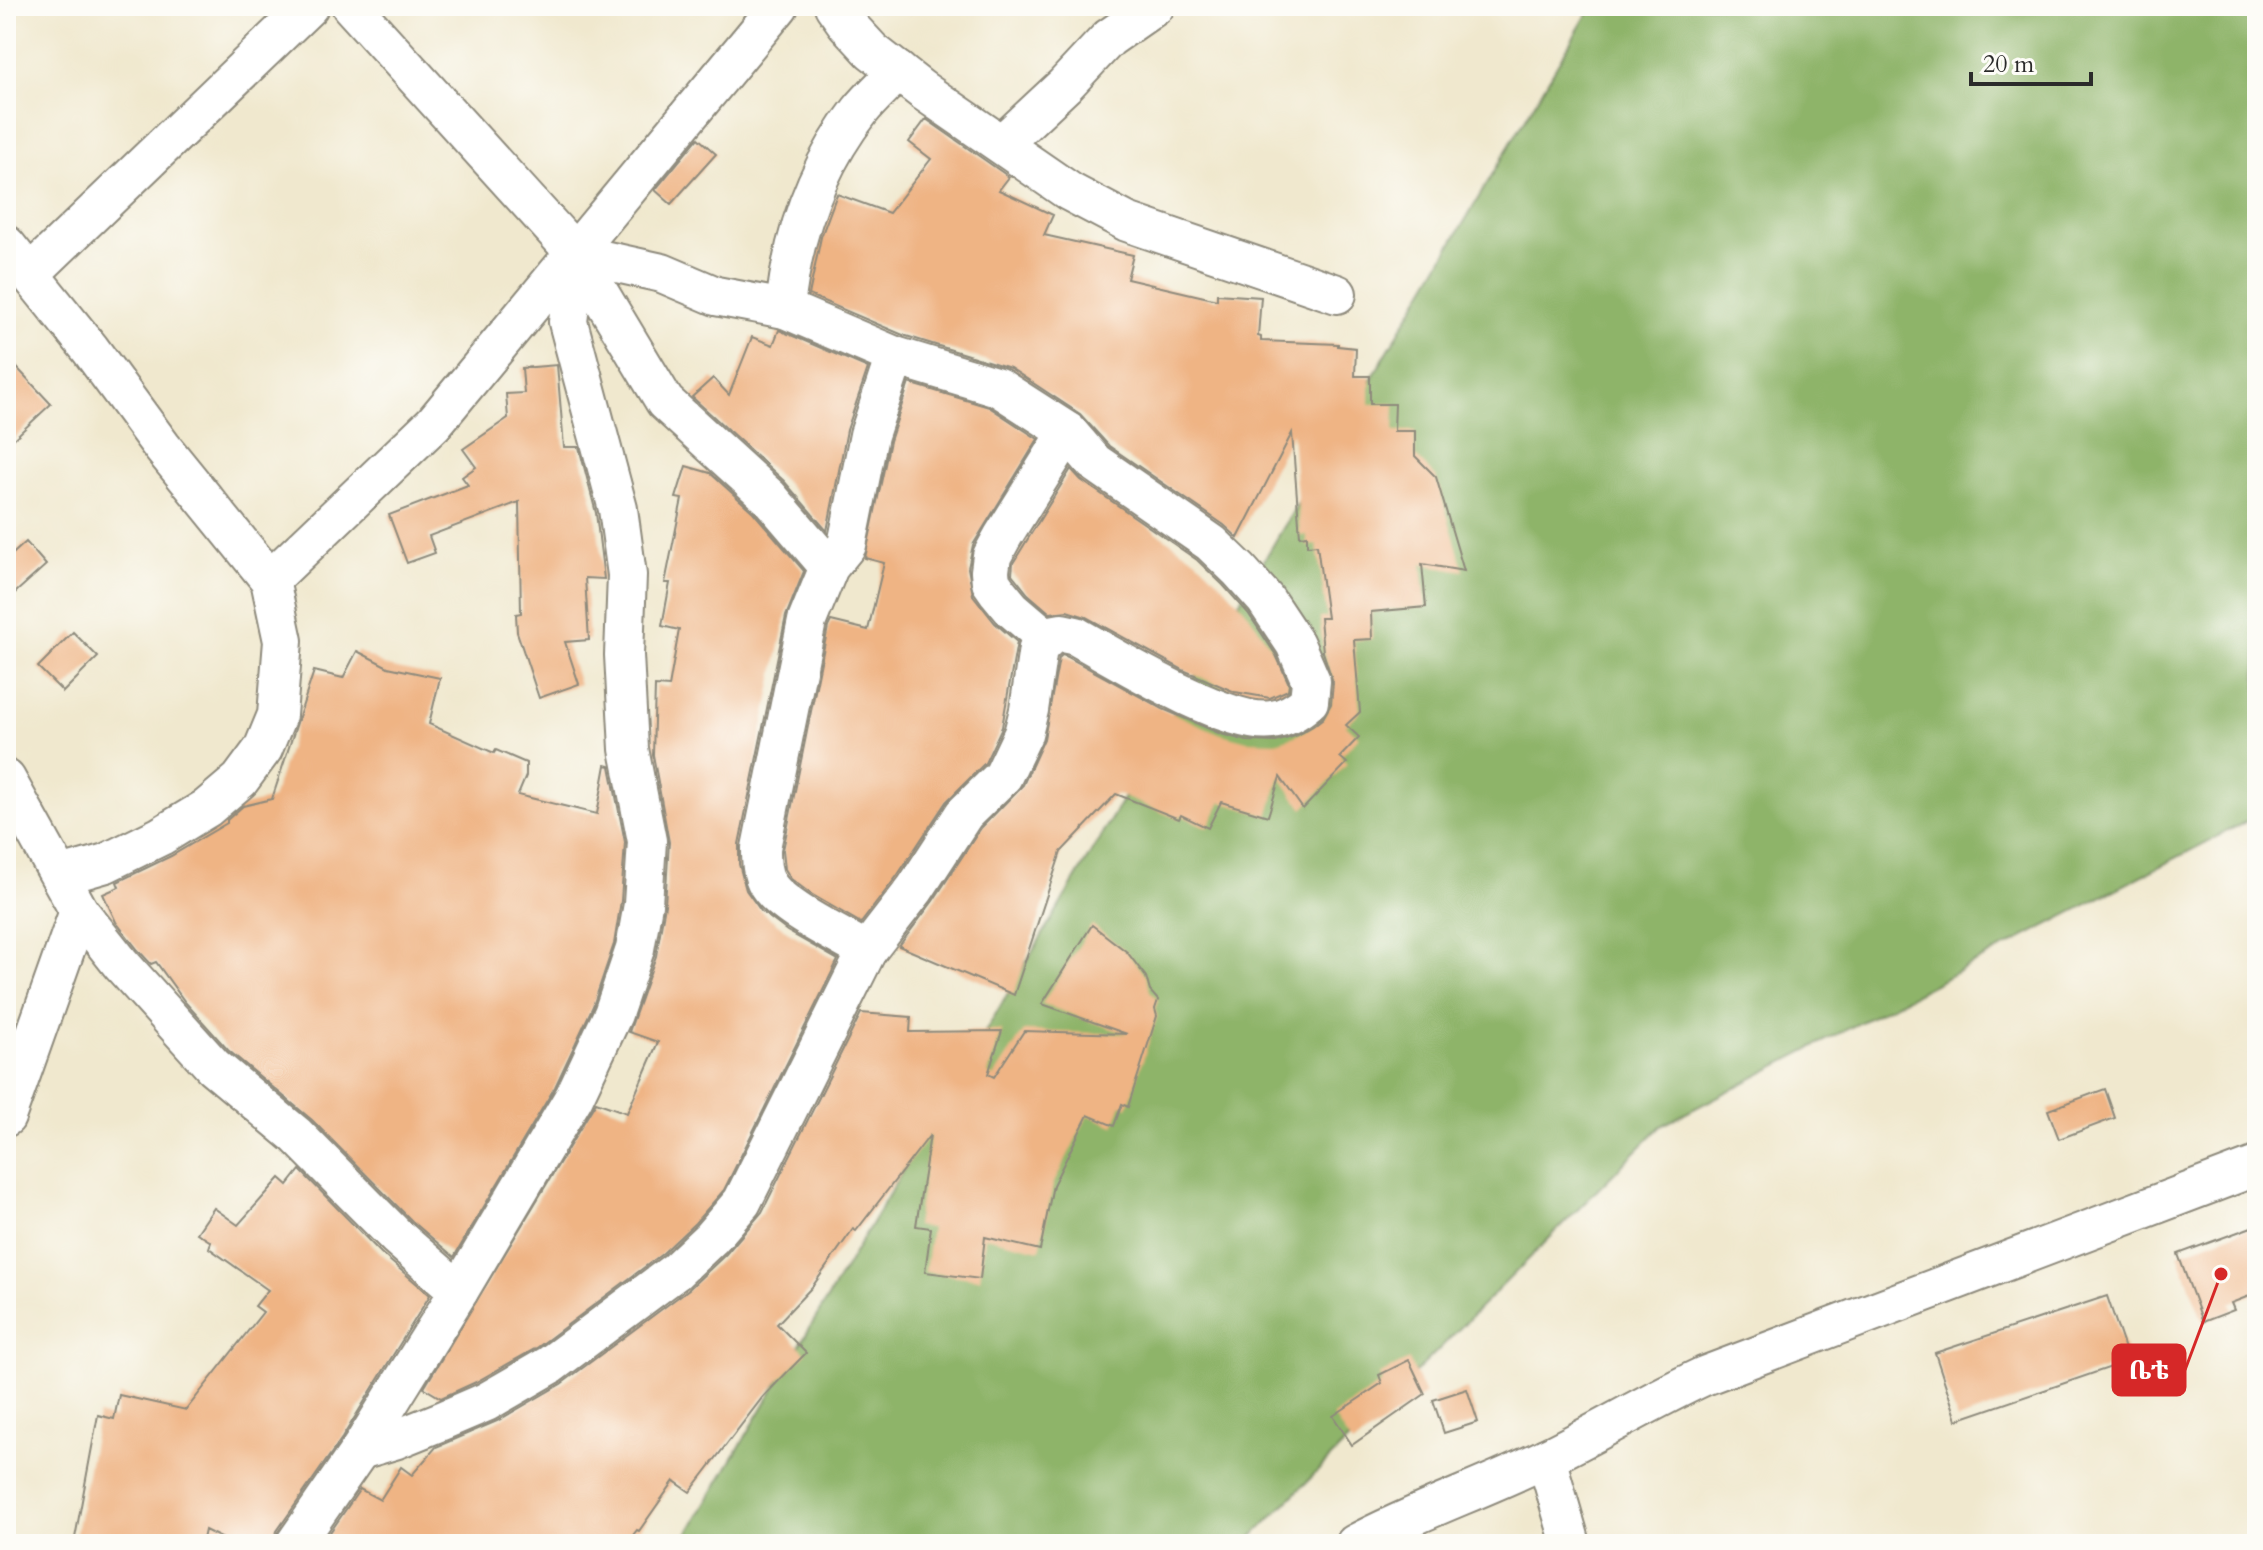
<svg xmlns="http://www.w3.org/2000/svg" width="2263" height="1550" font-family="Cardo,'Noto Serif Ethiopic',serif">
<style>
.forest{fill:#8eb469;stroke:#5c704a;stroke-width:2}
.building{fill:#efb484}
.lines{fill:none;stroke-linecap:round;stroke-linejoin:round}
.minor-casing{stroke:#8e8a7c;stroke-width:42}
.minor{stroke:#fff;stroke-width:38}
.leader{fill:none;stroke:#d62828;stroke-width:3}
.callout-dot{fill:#d62828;stroke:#fdfcf7;stroke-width:3}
.callout{fill:#d62828;stroke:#d62828;stroke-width:3}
.callout-label{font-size:26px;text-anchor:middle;font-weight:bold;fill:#fff}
</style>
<rect width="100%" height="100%" fill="#fdfcf7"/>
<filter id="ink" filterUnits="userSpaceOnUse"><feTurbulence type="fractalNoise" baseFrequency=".0125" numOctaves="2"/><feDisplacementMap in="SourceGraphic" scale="16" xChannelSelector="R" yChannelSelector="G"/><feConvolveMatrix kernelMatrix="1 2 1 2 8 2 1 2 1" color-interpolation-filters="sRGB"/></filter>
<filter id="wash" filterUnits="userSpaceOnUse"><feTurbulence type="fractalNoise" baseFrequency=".006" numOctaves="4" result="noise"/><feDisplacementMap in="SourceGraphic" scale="32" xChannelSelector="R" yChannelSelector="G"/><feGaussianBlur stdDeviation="1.8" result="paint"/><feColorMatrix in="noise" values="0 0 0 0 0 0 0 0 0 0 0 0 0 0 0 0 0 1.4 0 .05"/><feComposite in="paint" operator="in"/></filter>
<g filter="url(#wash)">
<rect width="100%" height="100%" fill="#f0e8ce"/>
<path class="forest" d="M1592,6H2257V816L1661,1126L1245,1544H682Z"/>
<g id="blocks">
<g class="building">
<path d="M926,119L1009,177L999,190L1053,215L1044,235L1133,255L1127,279L1217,300V294L1261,297L1258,336L1261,337V341L1338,344V346L1356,348L1355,376H1370V404H1395L1394,431H1415V456L1436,477L1464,571L1422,564L1426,607L1371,612L1372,639L1354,640L1360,712L1346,725L1359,737L1340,757L1347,763L1303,809L1280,777L1268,816L1221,802L1208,828L1181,815L1179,819L1116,794L1061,852L1014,995L899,946L933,901L981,828L1023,785L1044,739L1059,658L1062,655L1068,657L1163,709L1221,734L1247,741L1276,742L1295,736L1313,726L1323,718L1331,704L1333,682L1323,652L1320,618H1327L1317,545L1307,546V535L1300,536L1292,433L1238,538L1224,525L1109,446L1080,414L1010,368L903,335L809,295L821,237L837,194L889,213L931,159L909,142Z"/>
<path d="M698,138L716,154L671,204L655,190Z"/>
<path d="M779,330L868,368L847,430L827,531L784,481L692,397L713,378L729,395L752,337L773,345Z"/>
<path d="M6,356L51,404L6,446Z"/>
<path d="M557,365L564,447H579L596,513L604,579L585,578L589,640L565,642L579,684L539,698L517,632L516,614L521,613L519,502L429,536L435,553L407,563L389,515L468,485L462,477L476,467L463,449L508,418L506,394L524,393L522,368Z"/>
<path d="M909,383L989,407L1038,439L973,545L968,568L973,595L995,623L1017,642L1002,727L985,763L946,802L897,876L861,923L811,894L791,879L785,869L783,850L828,627L831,621L868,630L884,563L865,558L890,441Z"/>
<path d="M686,466L710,473L753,512L804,571L786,616L739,844V864L746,890L761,911L787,931L838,960L724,1190L695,1223L662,1254L538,1347L476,1382L441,1398L424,1388L596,1102L627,1113L658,1042L629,1032L656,956L665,905L669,842L653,755L655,686L669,687L679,630L662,626L670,583H665L682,499L676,498Z"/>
<path d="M1071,469L1081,480L1197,560L1223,585L1248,613L1276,655L1289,684L1288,690L1270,698L1235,692L1183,670L1086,617L1067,611L1050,613L1028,594L1012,574L1013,563Z"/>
<path d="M26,542L46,565L6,601V560Z"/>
<path d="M73,632L98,657L63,692L38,667Z"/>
<path d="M357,651L388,667L440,678L429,724L494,753L496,750L526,763V776L518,795L597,814L606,765L610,766L625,842L621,901L614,944L593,1006L555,1087L454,1257L412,1221L312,1120L228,1050L185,1002L156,962L151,964L138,950L116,922L103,894L119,887L117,882L171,856L227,823V820L243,806L272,799L314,671L343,678Z"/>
<path d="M1092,925L1127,952L1146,977L1150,991L1158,1000L1155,1009L1157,1016L1128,1107L1122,1104L1114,1126L1088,1115L1053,1185L1040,1250L985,1237L980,1279L925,1272L931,1228L916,1226L930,1135L856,1231L853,1229L812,1287L777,1324L806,1353L762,1398L690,1492L674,1481L639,1531L637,1530L626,1544H322L360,1489L380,1500L401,1467L412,1475L436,1447L497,1421L561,1384L689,1289L726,1254L762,1212L861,1013L911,1017L910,1032L1002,1031L988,1074L994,1077L1024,1031L1127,1034L1042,1004Z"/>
<path d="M2105,1089L2115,1118L2059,1139L2048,1110Z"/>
<path d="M300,1170L381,1253L430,1295L342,1438L277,1531L273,1544H233L205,1530L202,1544H106L75,1538L98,1415L114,1419L119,1395L186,1410L263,1312L255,1306L268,1290L209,1248L211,1242L197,1233L214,1208L238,1225L280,1178L288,1185Z"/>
<path d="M2257,1225V1293L2231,1303L2234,1310L2203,1322L2178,1254Z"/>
<path d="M2107,1296L2129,1361L1957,1420L1935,1353Z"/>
<path d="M1409,1360L1425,1394L1352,1445L1333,1416L1382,1383L1379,1375Z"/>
<path d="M1467,1389L1478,1422L1444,1433L1433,1400Z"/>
</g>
</g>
</g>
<g filter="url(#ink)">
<use href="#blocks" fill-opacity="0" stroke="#8e8a7c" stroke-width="2"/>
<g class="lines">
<defs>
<g id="minor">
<path d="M351,6L576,254L665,402L769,497L829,567"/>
<path d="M834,6L846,23L872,51L922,90L1070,192L1127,222L1337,294"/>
<path d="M1002,144L1065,85L1109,38L1155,6"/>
<path d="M6,245L90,349L162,447L270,580L283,641L277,715L263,749L240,780L207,808L161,836L106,863L61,876"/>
<path d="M31,273L309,6"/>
<path d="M785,309C792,238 815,169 860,111C871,97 886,84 898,71"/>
<path d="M270,580L434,423L779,6"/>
<path d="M1046,638L1012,609L998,592L991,582L990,571L992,556L1003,536L1068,432"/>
<path d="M6,779L79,911L121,964L213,1066L296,1135L397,1237L459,1291"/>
<path d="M867,951C841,936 783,909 768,885C761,873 761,861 761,848L807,621L829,567L847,545L869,435L895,356"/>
<path d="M6,1117L79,911"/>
<path d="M360,1450L397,1439L444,1420L486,1402L550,1365L676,1271L711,1238L742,1202L867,951L915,889L964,814L1003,776L1023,734L1029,710L1038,648L1051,635L1062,633L1076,636C1117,659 1228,727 1272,720C1286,718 1299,710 1309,701L1311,681L1295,644L1265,599L1239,570L1211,543L1094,462L1068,432L998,387L895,356L785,309L716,296L662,273L576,254"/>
<path d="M1546,1458L1571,1544"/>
<path d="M295,1544L360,1450L459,1291L574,1097L613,1014L635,949L643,904L647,841L629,749L624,655L627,575L618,509L568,322L576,254"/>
<path d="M1355,1544C1417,1511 1483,1489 1546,1458C1599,1432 1650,1401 1704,1376L2257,1166"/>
</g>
</defs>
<use href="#minor" class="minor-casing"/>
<use href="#minor" class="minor"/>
</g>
</g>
<path class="leader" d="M2221 1274L2185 1370"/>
<circle class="callout-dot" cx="2221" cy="1274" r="8"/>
<rect class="callout" x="2113" y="1345" width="72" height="50" rx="8"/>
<g class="callout-label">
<text x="2149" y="1379">ቤቴ</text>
</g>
<rect width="2263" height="1550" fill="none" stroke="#fdfcf7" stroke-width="32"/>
<path d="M1971 72v12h120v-12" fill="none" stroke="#2b2b2b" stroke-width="4"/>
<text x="1983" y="72" font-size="24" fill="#2b2b2b" stroke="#fdfcf7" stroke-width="6" paint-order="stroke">20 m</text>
</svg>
